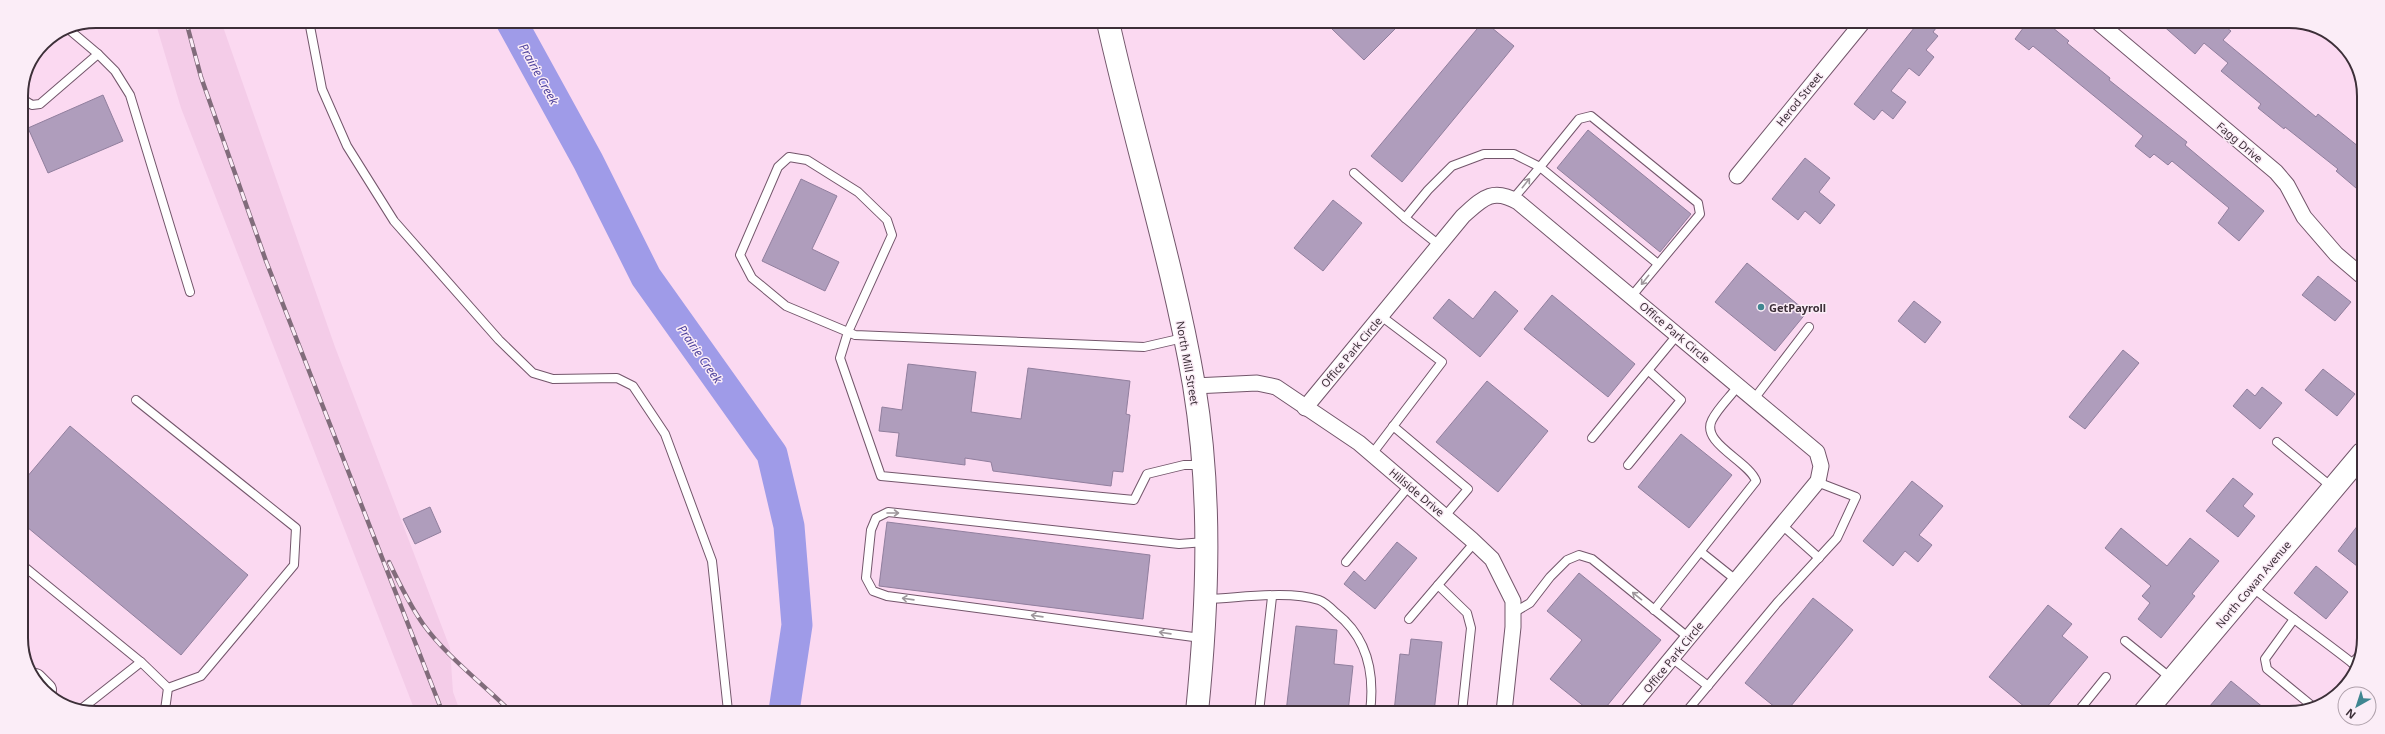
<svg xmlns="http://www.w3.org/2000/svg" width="2385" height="734" font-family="'Noto Sans',sans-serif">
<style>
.built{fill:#f4cce8}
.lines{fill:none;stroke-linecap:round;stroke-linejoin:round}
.river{stroke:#9f9be8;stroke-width:31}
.building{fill:#af9dbc;stroke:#917f9e}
.lane-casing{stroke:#73566b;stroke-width:10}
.street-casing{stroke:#73566b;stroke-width:17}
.secondary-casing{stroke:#73566b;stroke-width:24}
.lane{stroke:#fff;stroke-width:8}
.street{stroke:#fff;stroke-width:15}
.secondary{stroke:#fff;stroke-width:22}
.rail-casing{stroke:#816c7b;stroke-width:4.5}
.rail{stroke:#fbedf7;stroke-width:3;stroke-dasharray:9;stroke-linecap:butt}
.oneway{stroke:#9e979c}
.poi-dot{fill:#408691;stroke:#fbedf7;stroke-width:1.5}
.labels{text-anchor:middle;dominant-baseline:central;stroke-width:3;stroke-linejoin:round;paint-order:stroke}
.street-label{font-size:11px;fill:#3c2f38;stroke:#fbedf7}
.poi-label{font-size:11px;font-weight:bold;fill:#3c2f38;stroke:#fbedf7;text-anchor:start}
.water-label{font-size:12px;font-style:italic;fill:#50449e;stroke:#fbedf7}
.rim{fill:none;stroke:#3c2f38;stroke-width:2}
</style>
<rect width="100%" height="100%" fill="#fbd9f1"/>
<path class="built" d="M155,21H221L335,347L450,648L453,692L460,711H415L181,108Z"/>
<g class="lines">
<path class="river" d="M511,21L588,161L646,277L772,454L789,526L797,625L784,711"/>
</g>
<g class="building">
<path d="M1339,22H1371L1401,23L1364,60L1332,29Z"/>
<path d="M1482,23H1486L1514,46L1402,182L1371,156Z"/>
<path d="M1918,23H1940L1933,32L1938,36L1926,50L1934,57L1919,76L1909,68L1891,91L1906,102L1893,119L1882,110L1874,120L1854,104Z"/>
<path d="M2027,23H2047L2069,41L2067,43L2110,78L2109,80L2187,142L2185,145L2264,211L2239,241L2218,223L2229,208L2172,161L2168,165L2154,154L2150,158L2135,146L2143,136L2033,46L2029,50L2015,39Z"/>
<path d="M2160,23L2222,24L2231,31L2223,40L2316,117L2318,114L2364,151L2363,194L2336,171L2338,169L2285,127L2284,129L2258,108L2261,104L2221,71L2228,63L2204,43L2195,54Z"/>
<path d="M103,95L123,141L48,173L28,128Z"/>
<path d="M1588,130L1691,214L1660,252L1557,168Z"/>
<path d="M1805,158L1830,178L1819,192L1835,205L1820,224L1805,211L1798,220L1772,199Z"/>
<path d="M801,179L837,196L812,249L839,262L825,291L762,261Z"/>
<path d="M1333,200L1362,223L1323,271L1294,248Z"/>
<path d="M1747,263L1807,312L1775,351L1715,302Z"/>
<path d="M2318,276L2351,302L2335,321L2302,295Z"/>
<path d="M1495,291L1518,311L1480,357L1433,318L1449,299L1473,319Z"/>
<path d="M1552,295L1635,364L1608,397L1524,329Z"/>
<path d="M1914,301L1941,322L1925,343L1898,321Z"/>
<path d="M2123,350L2139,363L2085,429L2069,417Z"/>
<path d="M908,364L976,372L971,412L1021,419L1028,368L1130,381L1126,414L1130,415L1123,472L1113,471L1111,486L993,471L991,462L965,458V465L896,456L899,433L879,431L882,407L902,410Z"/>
<path d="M2323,369L2355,394L2337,416L2305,390Z"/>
<path d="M1487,381L1548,431L1498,492L1436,442Z"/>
<path d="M2262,387L2282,403L2260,429L2233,406L2247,389L2255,396Z"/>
<path d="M70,426L248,575L181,655L21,522V484Z"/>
<path d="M1681,434L1732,475L1689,528L1638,487Z"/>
<path d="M2233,478L2253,494L2243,506L2255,516L2238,537L2206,511Z"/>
<path d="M1912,481L1943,506L1919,535L1932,545L1918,562L1905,551L1893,566L1863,541Z"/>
<path d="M430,507L441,532L415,544L403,519Z"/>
<path d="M2362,520V570L2338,551Z"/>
<path d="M887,522L1150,555L1143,619L879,586Z"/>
<path d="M2121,528L2167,566L2190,538L2219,561L2192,594L2195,596L2161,638L2138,619L2150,603L2142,596L2151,586L2105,548Z"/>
<path d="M1397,542L1417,558L1375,609L1344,584L1354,571L1365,581Z"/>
<path d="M2316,566L2348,592L2326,619L2294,593Z"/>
<path d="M1579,573L1661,640L1602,712H1591L1550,679L1582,640L1547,611Z"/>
<path d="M1813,598L1853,630L1786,712H1781L1745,683Z"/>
<path d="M2048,605L2072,624L2062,636L2088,657L2042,713H2032L1989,677Z"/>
<path d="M1296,626L1337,630L1334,664L1353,666L1348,712H1286Z"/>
<path d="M1411,639L1442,642L1434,712H1394L1400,654L1409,655Z"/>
<path d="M2231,681L2270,713H2204Z"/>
</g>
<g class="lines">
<defs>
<g id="lane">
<path d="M309,21L322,89L347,146L394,221L499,340L533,373L553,379L617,378L633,386L665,434L712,561L728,711"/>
<path d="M98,54L115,71L130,95L190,292"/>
<path d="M21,98L32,105L40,104L98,54L66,27"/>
<path d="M1354,173L1405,218"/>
<path d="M1513,199L1540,167L1658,264"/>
<path d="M1439,245L1405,218L1428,190L1452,166L1484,154H1514L1540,167L1579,119L1591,116L1698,203L1700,214L1631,297"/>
<path d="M1183,338L1144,347L855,335L848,332L786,306L752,278L740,255L778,167L789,157L807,160L858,192L887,220L892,235L848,332L840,358L881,476L1134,500L1147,474L1184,465H1203"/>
<path d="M1754,399L1809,327"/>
<path d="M1393,426L1468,489L1445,516"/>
<path d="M1592,438L1678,334"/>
<path d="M2277,442L2333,488"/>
<path d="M1372,454L1442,362L1381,316"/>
<path d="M1628,465L1681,400L1649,371"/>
<path d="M1782,525L1819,558"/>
<path d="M1701,552L1736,580"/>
<path d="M1346,562L1409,486"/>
<path d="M21,564L141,662"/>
<path d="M2252,587C2286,614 2322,639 2356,666"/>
<path d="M1207,599C1240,598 1288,590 1319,600C1325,602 1332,609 1336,613C1368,638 1375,673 1370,712"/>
<path d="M1654,610L1756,481C1749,461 1700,443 1712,420C1718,408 1730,397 1738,386"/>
<path d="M1513,613L1530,603L1550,577L1567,560L1579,555L1592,559L1689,638"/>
<path d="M1409,619L1438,585"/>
<path d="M2294,619L2265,659L2267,669L2311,705"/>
<path d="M1201,638L887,596L873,591L866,578L871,530L876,518L888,512L1179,544L1205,542"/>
<path d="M2125,641L2172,679"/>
<path d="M1672,658L1708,686"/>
<path d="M2352,663L2361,654"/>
<path d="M80,710L141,662L168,688L201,676L294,565L296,528L136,400"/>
<path d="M165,710L168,688"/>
<path d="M1259,712L1272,597"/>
<path d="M1462,712L1471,628L1467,613L1438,585L1475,542"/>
<path d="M1686,712L1777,603L1837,538L1856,497L1817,482"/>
<path d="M2077,713L2106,677"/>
</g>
<g id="street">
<path d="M2099,23L2276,172L2287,185L2304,217L2336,254L2363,277"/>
<path d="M1737,176L1862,23"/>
<path d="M1194,386L1257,383L1276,387L1359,443L1471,539L1492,559L1513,601V627L1504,712"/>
<path d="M1305,408L1463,216C1482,199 1492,187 1518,202L1817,452L1821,466L1818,481L1627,712"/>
</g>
<g id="secondary">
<path d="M1108,22C1135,143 1173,263 1194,385C1212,494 1208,603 1197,712"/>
<path d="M35,680L45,690"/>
<path d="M2144,713L2362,454"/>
</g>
</defs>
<use href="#lane" class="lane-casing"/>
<use href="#street" class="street-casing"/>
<use href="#secondary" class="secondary-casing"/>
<use href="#lane" class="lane"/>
<use href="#street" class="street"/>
<use href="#secondary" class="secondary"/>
<defs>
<g id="rail">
<path d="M186,21L201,77L266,261L442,711"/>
<path d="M389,562C399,583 409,604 423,624C447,657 481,682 510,711"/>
</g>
</defs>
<use href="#rail" class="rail-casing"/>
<use href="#rail" class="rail"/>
</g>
<defs><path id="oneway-shaft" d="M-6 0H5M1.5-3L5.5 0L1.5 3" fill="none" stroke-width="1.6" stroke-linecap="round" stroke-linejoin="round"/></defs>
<g class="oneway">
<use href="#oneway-shaft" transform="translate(1526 183) rotate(-51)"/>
<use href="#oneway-shaft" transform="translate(1645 280) rotate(129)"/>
<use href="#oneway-shaft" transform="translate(893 513)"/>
<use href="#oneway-shaft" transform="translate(1637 596) rotate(-141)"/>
<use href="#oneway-shaft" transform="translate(908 599) rotate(-172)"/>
<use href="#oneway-shaft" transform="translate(1037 616) rotate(-172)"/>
<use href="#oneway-shaft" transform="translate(1165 633) rotate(-172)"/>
</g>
<circle class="poi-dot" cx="1761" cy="307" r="4"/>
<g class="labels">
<g class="street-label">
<text transform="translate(1799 99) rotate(-51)">Herod Street</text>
<text transform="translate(2240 142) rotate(40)">Fagg Drive</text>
<text transform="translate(1675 332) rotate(40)">Office Park Circle</text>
<text transform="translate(1351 352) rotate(-50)">Office Park Circle</text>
<text transform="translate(1188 363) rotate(80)">North Mill Street</text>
<text transform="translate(1417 492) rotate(40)">Hillside Drive</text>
<text transform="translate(2253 584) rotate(-50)">North Cowan Avenue</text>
<text transform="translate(1673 657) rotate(-51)">Office Park Circle</text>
</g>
<g class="poi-label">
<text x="1769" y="307">GetPayroll</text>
</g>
<g class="water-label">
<text transform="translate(539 74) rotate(61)">Prairie Creek</text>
<text transform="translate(700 354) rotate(55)">Prairie Creek</text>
</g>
</g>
<path d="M0 0H2385V734H0ZM96 28H2289A68 68 0 0 1 2357 96V638A68 68 0 0 1 2289 706H96A68 68 0 0 1 28 638V96A68 68 0 0 1 96 28Z" fill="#fbedf7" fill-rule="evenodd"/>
<path class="rim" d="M96 28H2289A68 68 0 0 1 2357 96V638A68 68 0 0 1 2289 706H96A68 68 0 0 1 28 638V96A68 68 0 0 1 96 28Z"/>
<g transform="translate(2357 706) rotate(219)"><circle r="19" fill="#fbedf7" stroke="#afa1ab"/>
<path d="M0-3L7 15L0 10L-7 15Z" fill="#408691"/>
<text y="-6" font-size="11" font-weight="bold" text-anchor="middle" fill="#3c2f38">N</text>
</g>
</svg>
